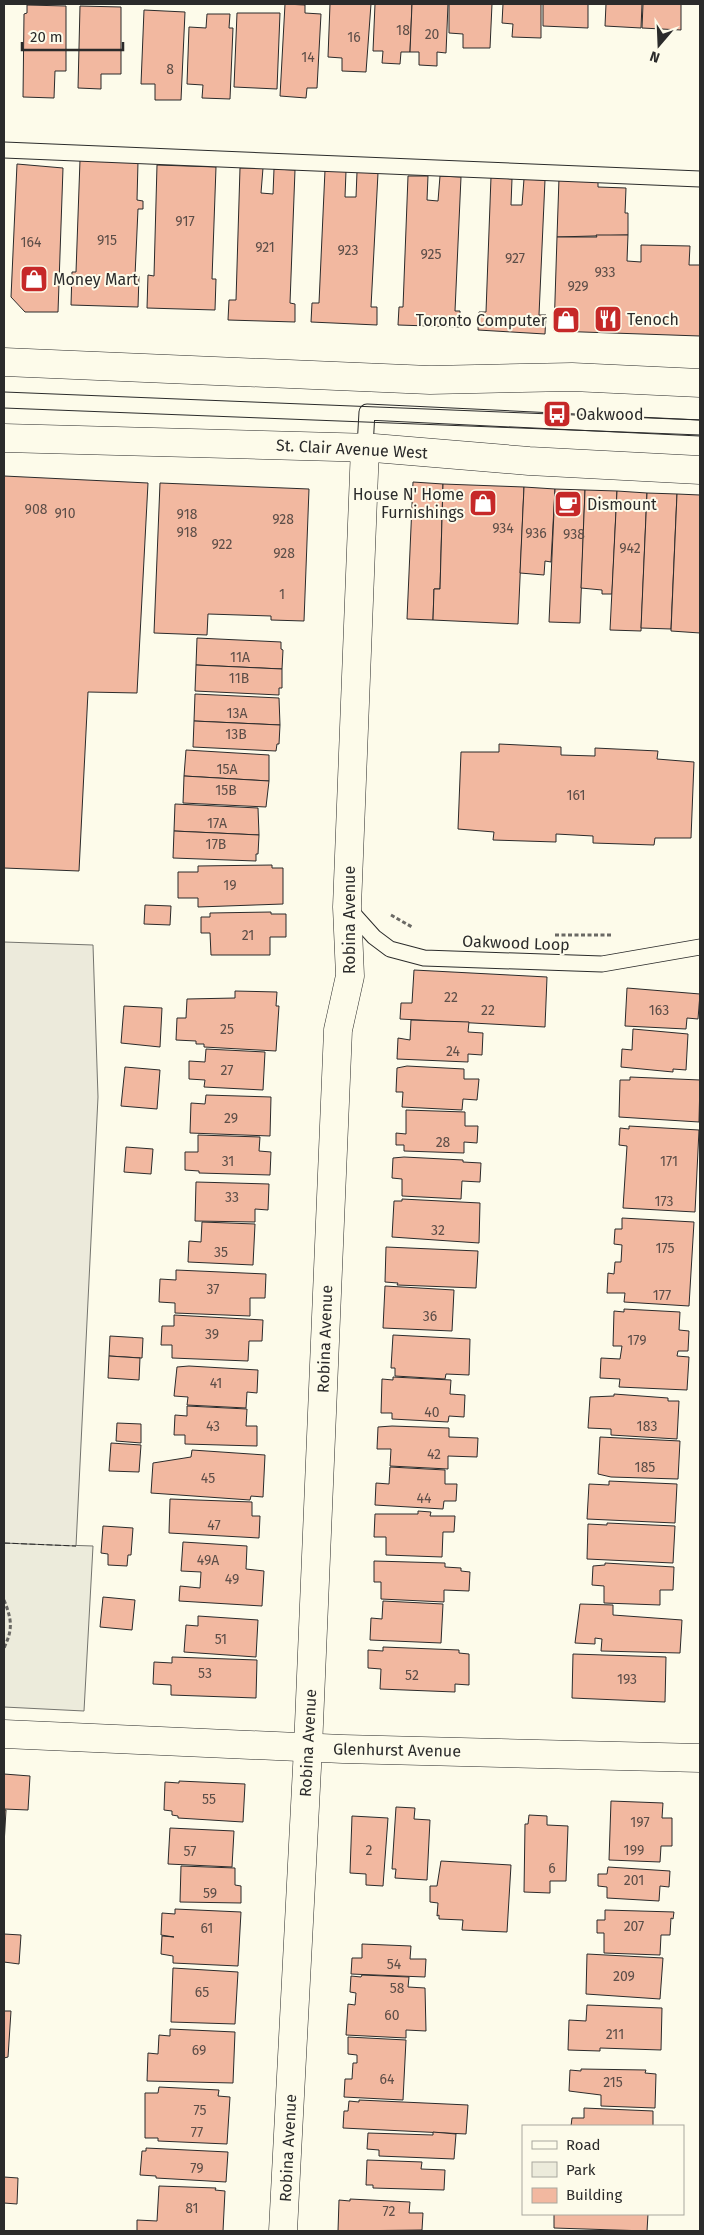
<svg xmlns="http://www.w3.org/2000/svg" width="704" height="2235" font-family="'Fira Sans',sans-serif">
<style>
.green{fill:#ecebdb;stroke:#74746e}
.parking{fill:#eceadb;stroke:#74746e}
.building{fill:#f2b8a0;stroke:#2b2b2b}
.lines{fill:none;stroke-linecap:round;stroke-linejoin:round}
.service-casing{stroke:#2b2b2b;stroke-width:17}
.minor-casing{stroke:#2b2b2b;stroke-width:29}
.secondary-casing{stroke:#2b2b2b;stroke-width:29}
.path{stroke:#6a6964;stroke-width:3;stroke-dasharray:4 2.5;stroke-linecap:butt}
.service{stroke:#fdfbea;stroke-width:15}
.minor{stroke:#fdfbea;stroke-width:28}
.secondary{stroke:#fdfbea;stroke-width:28}
.tram{stroke:#2b2b2b;stroke-width:1}
.fence{stroke:#2b2b2b;stroke-width:1;stroke-dasharray:6 2.5;stroke-linecap:butt}
.labels{text-anchor:middle;dominant-baseline:central;stroke-width:4;stroke-linejoin:round;paint-order:stroke}
.number-label{font-size:14px;fill:#5d4e48}
.poi-label{font-size:16px;fill:#2b2b2b;stroke:#fdfbea;text-anchor:start}
.street-label{font-size:16px;fill:#2b2b2b;stroke:#fdfbea}
</style>
<rect width="100%" height="100%" fill="#fdfbea"/>
<path class="green" d="M4,1543L93,1546L84,1711L4,1707Z"/>
<path class="parking" d="M4,942L93,945L98,1097L76,1546L4,1543Z"/>
<g class="building">
<path d="M285,4L305,5V13L321,14L317,88H307L306,98L280,96Z"/>
<path d="M330,4H371L366,72L342,71V58L328,57Z"/>
<path d="M375,4H412L410,52H401L400,64L382,63L383,51H373Z"/>
<path d="M412,4H448L446,53L437,52V66L419,65V52H410Z"/>
<path d="M449,4H492L490,48H463V34L449,33Z"/>
<path d="M503,4H541V38L512,37L513,24L502,23Z"/>
<path d="M543,4H588V28L543,26Z"/>
<path d="M606,4H642L641,28L605,26Z"/>
<path d="M643,4H681V30L642,28Z"/>
<path d="M27,5L66,6V71H55L54,98L23,97L24,14L27,13Z"/>
<path d="M80,6L121,7V74H101V89L78,88Z"/>
<path d="M144,10L185,12L181,100H155V84H141Z"/>
<path d="M237,13H280L277,89L234,87Z"/>
<path d="M207,14H230L229,28H233L230,99L202,98L203,85L187,84L189,27L206,28Z"/>
<path d="M80,160L138,162L137,200L143,201V209H138L135,276H139L138,307L71,305L72,272H76Z"/>
<path d="M17,164L63,168L58,312H25L11,297Z"/>
<path d="M157,165L216,167L212,279H216L215,310L147,308L148,275L154,276Z"/>
<path d="M240,168H263L261,193L273,194L274,169L295,170L290,303L295,304V322L228,320L229,300H236Z"/>
<path d="M325,170L346,171L345,197H356L357,172L378,173L371,307H377V325L311,322L312,303H319Z"/>
<path d="M408,176H428L427,200L438,201L440,176L461,177L455,311H460V327L398,325L399,307H403Z"/>
<path d="M491,177L512,179L511,205H522L524,179L545,180L539,315H546L545,334L478,330L479,312H486Z"/>
<path d="M559,178L598,180V187L626,188L625,213H628V235L557,237Z"/>
<path d="M596,235H628L627,261L641,262V245L690,246L689,265H700V336L554,331L557,237H597Z"/>
<path d="M4,476L148,483L137,693L88,692L79,871L4,868Z"/>
<path d="M413,482L443,484L440,589H434L433,620L407,619Z"/>
<path d="M160,483L309,489L304,621L271,620V616L208,614L207,635L154,633Z"/>
<path d="M443,484L524,487L518,624L433,620L434,589H440Z"/>
<path d="M524,487L555,489L551,562L545,561L544,575L520,573Z"/>
<path d="M555,489L585,490L580,623L549,622Z"/>
<path d="M585,490L617,491L612,594H602V590L581,588Z"/>
<path d="M617,491L647,493L641,631L610,630Z"/>
<path d="M647,493L677,494L671,629L641,628Z"/>
<path d="M677,494L700,495V633L671,631Z"/>
<path d="M197,638L281,642V649L283,650L282,669L196,665Z"/>
<path d="M196,665L282,669V688H279V695L195,691Z"/>
<path d="M195,694L279,698L280,725L194,721Z"/>
<path d="M194,721L280,725L279,744H277L276,751L193,747Z"/>
<path d="M499,744L561,747V755L595,756V748L658,751L657,759L694,762L691,838H655L654,845L593,843V836L556,834V842L493,840L494,832L458,829L461,752H499Z"/>
<path d="M186,750L269,755V781L184,776Z"/>
<path d="M184,776L269,781L266,807L183,803Z"/>
<path d="M175,804L258,808L259,835L174,831Z"/>
<path d="M174,831L259,835L258,854H256V861L173,858Z"/>
<path d="M272,865V868H283V904L198,907V898H178V872H198V866Z"/>
<path d="M145,905L171,906L170,925L144,924Z"/>
<path d="M271,912V914H286V937H270V955H211L210,933H201V917H210V913Z"/>
<path d="M414,970L547,977L545,1027L400,1019L401,1003H412Z"/>
<path d="M627,988L700,994L698,1019L687,1018L686,1029L625,1026Z"/>
<path d="M235,991L277,992L276,1006H279L276,1051L204,1047V1044H196V1041L176,1040L177,1018H186L187,999L235,998Z"/>
<path d="M124,1006L162,1008L160,1047L121,1043Z"/>
<path d="M411,1020L469,1022L468,1032L483,1033L482,1055L468,1054V1062L397,1059L398,1038L410,1040Z"/>
<path d="M633,1029L688,1034L686,1070L673,1069V1072L621,1067L622,1049L632,1050Z"/>
<path d="M206,1049L265,1052L263,1090L204,1087L205,1080L189,1079V1061L205,1062Z"/>
<path d="M407,1066L464,1069V1079H479L477,1100L463,1099L462,1110L402,1107L403,1092H396L397,1068Z"/>
<path d="M125,1067L160,1070L157,1109L121,1106Z"/>
<path d="M630,1077L700,1080L699,1122L619,1117L620,1080H630Z"/>
<path d="M206,1095L271,1097L270,1136L190,1133L191,1103L205,1104Z"/>
<path d="M406,1110L465,1112V1126H478L477,1143L464,1142V1153L404,1151V1145H396V1133L406,1134Z"/>
<path d="M629,1126L699,1130L695,1212L623,1208L627,1146L619,1145L620,1128L629,1129Z"/>
<path d="M198,1135L260,1137L259,1151L271,1152L270,1175L199,1173V1171L185,1170V1152H198Z"/>
<path d="M126,1147L153,1149L151,1174L124,1172Z"/>
<path d="M404,1157L463,1160V1162L481,1163L480,1182L462,1181L461,1199L402,1196V1179L392,1178L393,1158Z"/>
<path d="M196,1182L269,1184L268,1210L255,1209V1222L195,1221Z"/>
<path d="M402,1199L480,1203L479,1243L392,1237L394,1201H402Z"/>
<path d="M622,1218L694,1222L689,1306L624,1302L625,1293H607L608,1273L614,1274L615,1262H621L622,1245L614,1244L615,1229H622Z"/>
<path d="M202,1222L255,1224L253,1265L188,1262L189,1241L201,1242Z"/>
<path d="M386,1247L478,1251L476,1288L397,1285L398,1283L385,1282Z"/>
<path d="M176,1270L266,1274L265,1298H250V1316L175,1313V1303L159,1302L160,1279L176,1280Z"/>
<path d="M385,1286L454,1290L452,1331L383,1328Z"/>
<path d="M624,1309L680,1312L679,1330L689,1331L688,1351H678L677,1356L689,1357L687,1390L619,1387L620,1379L600,1378L601,1358L620,1359L622,1346H613L614,1311L624,1312Z"/>
<path d="M174,1315L263,1320L262,1341H249L248,1361L172,1358V1345H161L162,1326H174Z"/>
<path d="M393,1335L470,1339L469,1375L446,1374L445,1379L395,1376V1368H391Z"/>
<path d="M110,1336L143,1338L142,1358L109,1356Z"/>
<path d="M109,1356L140,1358L139,1380L108,1378Z"/>
<path d="M189,1366L258,1370L257,1393L247,1392L246,1408L187,1405L188,1397L174,1396L177,1367Z"/>
<path d="M393,1377L451,1380L450,1394L465,1395L464,1417L449,1416L448,1422L392,1419V1413H381L382,1379L393,1380Z"/>
<path d="M614,1394L668,1398V1401H679L677,1439L611,1435V1429L588,1428L590,1397L614,1396Z"/>
<path d="M187,1406L247,1409L246,1426H257V1446L185,1444V1435H174L175,1415L187,1416Z"/>
<path d="M117,1423L141,1424V1443L116,1441Z"/>
<path d="M392,1426L449,1428V1437L478,1438L477,1457L448,1456V1469L390,1466L391,1449H377L378,1427Z"/>
<path d="M600,1437L680,1441L678,1479L611,1477L598,1474Z"/>
<path d="M111,1443L141,1445L139,1472L109,1471Z"/>
<path d="M192,1450L265,1455L263,1497L251,1496L250,1500L151,1493L153,1463L191,1457Z"/>
<path d="M390,1467L445,1470V1484H457L456,1501H444L443,1509L375,1505L376,1483L389,1484Z"/>
<path d="M609,1481L677,1484L675,1523L587,1519L589,1484L609,1485Z"/>
<path d="M170,1499L252,1502V1516H260L259,1538L169,1533Z"/>
<path d="M418,1511L431,1512L430,1516H455L454,1532H443L442,1557L386,1555V1537H374L375,1514H418Z"/>
<path d="M607,1523L675,1526L673,1563L587,1559L588,1524L607,1525Z"/>
<path d="M103,1526L133,1528L131,1555H128L127,1566L108,1565V1554L101,1553Z"/>
<path d="M183,1542L247,1546L246,1569L264,1571L262,1606L179,1601L180,1586L200,1588L201,1572L181,1571Z"/>
<path d="M374,1561L445,1563V1567L461,1568V1571L470,1572L469,1591L444,1590V1602L381,1599V1582H374Z"/>
<path d="M605,1563L674,1567L673,1590H660V1605L604,1603V1586L592,1585L593,1566L605,1565Z"/>
<path d="M103,1597L135,1600L132,1630L100,1627Z"/>
<path d="M383,1601L443,1604L441,1643L370,1640L371,1618L382,1619Z"/>
<path d="M580,1604L613,1605V1615L682,1620L680,1653L601,1651L602,1639L595,1638V1644L575,1643Z"/>
<path d="M198,1616L258,1620L256,1657L184,1652L186,1625L198,1626Z"/>
<path d="M383,1647L459,1650V1653L469,1654V1685L455,1684V1692L380,1689L381,1669L368,1668V1650L383,1651Z"/>
<path d="M573,1654L666,1657L665,1702L572,1698Z"/>
<path d="M172,1657L257,1660L256,1698L171,1695V1685L153,1684L154,1662L172,1663Z"/>
<path d="M4,1774L30,1776L28,1810L4,1809Z"/>
<path d="M179,1781L245,1784L243,1822L178,1818V1816L172,1815V1811L164,1810L165,1782L179,1783Z"/>
<path d="M611,1801L663,1803L662,1818H672V1846H661L660,1862L609,1860Z"/>
<path d="M396,1807L415,1808L414,1819L430,1820L427,1880L395,1878L396,1869H392Z"/>
<path d="M4,1810H6L4,1845Z"/>
<path d="M529,1815L547,1816V1825L568,1826L566,1881H550V1893L524,1892L525,1824H528Z"/>
<path d="M352,1816L388,1818L383,1886L366,1885V1874L350,1873Z"/>
<path d="M170,1828L234,1831L232,1867L168,1864Z"/>
<path d="M441,1861L511,1865L507,1932L462,1930L463,1920L439,1919V1915L437,1916L438,1903L430,1902V1886H437Z"/>
<path d="M181,1866L235,1868V1885L241,1886V1903L180,1902Z"/>
<path d="M608,1867L670,1871L669,1887L660,1886L659,1901L607,1898V1887L598,1886V1874H607Z"/>
<path d="M175,1909L241,1912L238,1966L173,1963V1956L161,1954L162,1936L174,1937L161,1935L162,1913L175,1914Z"/>
<path d="M605,1910L674,1912L673,1919L671,1918L670,1935H661L660,1955L604,1953V1933H597V1920H605Z"/>
<path d="M4,1934L21,1935L19,1964L4,1962Z"/>
<path d="M362,1944L411,1946L410,1959H426L425,1977L351,1974L352,1958H362Z"/>
<path d="M587,1954L663,1958L660,1999L586,1994Z"/>
<path d="M173,1968L238,1972L235,2024L171,2022Z"/>
<path d="M362,1975L409,1977L408,1987L425,1988L426,2031L406,2030V2038L346,2035L348,2004L355,2005L356,1993L350,1992L351,1976L361,1977Z"/>
<path d="M587,2005L662,2008L661,2050L600,2048V2051L568,2050L569,2020L586,2021Z"/>
<path d="M4,2011H11L8,2057L4,2058Z"/>
<path d="M170,2029L235,2032L233,2083L147,2081L148,2053L158,2054L159,2035L170,2036Z"/>
<path d="M348,2037L406,2040L403,2100L344,2097L345,2079H352L353,2063H357V2055L348,2054Z"/>
<path d="M581,2069L646,2070L645,2073L656,2074L655,2108L601,2106V2095L569,2091L570,2070L581,2071Z"/>
<path d="M159,2087L219,2090L218,2096L230,2097L227,2144L158,2141V2138H145V2093H158Z"/>
<path d="M359,2100L468,2105L466,2134L343,2128L344,2111H348L349,2101L359,2102Z"/>
<path d="M584,2108L653,2111V2126H571L572,2118H584Z"/>
<path d="M433,2132L456,2134L454,2159L379,2156V2150L367,2149L368,2133L433,2135Z"/>
<path d="M146,2148L228,2152L226,2182L156,2178V2176L140,2175L142,2151H146Z"/>
<path d="M367,2160L422,2162L421,2169L445,2170L444,2190L373,2188V2185H366Z"/>
<path d="M4,2177L18,2178L17,2204L4,2203Z"/>
<path d="M159,2186L216,2188L215,2190L225,2191L223,2231H137V2220L157,2221Z"/>
<path d="M350,2199L410,2202L409,2213H423L422,2230L338,2231L339,2200L350,2201Z"/>
<path d="M554,2214H648L647,2231L554,2228Z"/>
</g>
<g class="lines">
<defs>
<g id="service">
<path d="M4,150L700,179"/>
<path d="M365,447L367,412L700,428"/>
<path d="M348,908L374,937L390,949L424,958L602,964L700,947"/>
</g>
<g id="minor">
<path d="M4,1734L343,1749L700,1758"/>
<path d="M283,2231L308,1748L338,1030L350,976L347,907L365,447"/>
</g>
<g id="secondary">
<path d="M4,362L430,380L572,377L700,383"/>
<path d="M4,438L374,448L529,461L700,470"/>
</g>
</defs>
<use href="#service" class="service-casing"/>
<use href="#minor" class="minor-casing"/>
<use href="#secondary" class="secondary-casing"/>
<g class="path">
<path d="M391,915L412,927"/>
<path d="M555,935H611"/>
<path d="M4,1600C12,1620 13,1629 4,1648"/>
</g>
<use href="#service" class="service"/>
<use href="#minor" class="minor"/>
<use href="#secondary" class="secondary"/>
<g class="tram">
<path d="M4,392L700,420"/>
<path d="M4,408L700,435"/>
</g>
<path class="fence" d="M4,1543L76,1546"/>
</g>
<defs>
<symbol id="shop-square" viewBox="-11 -11 22 22"><rect x="-9" y="-9" width="18" height="18" rx="4" fill="#c62828" stroke="#fdfbea"/><path d="M-5-2.5h2.3a2.7 3.5 0 0 1 5.4 0H5L5.5 6h-11ZM-1.5-2.5h3a1.5 2.3 0 0 0-3 0Z" fill="#fff"/></symbol>
<symbol id="restaurant-square" viewBox="-11 -11 22 22"><rect x="-9" y="-9" width="18" height="18" rx="4" fill="#c62828" stroke="#fdfbea"/><path d="M-5-6h1v4h1v-4h1v4h1v-4h1v5L-1.5 .5V6h-2V.5L-5-1ZM5-6V6H3V1.5H1.5Q1.5-4 5-6Z" fill="#fff"/></symbol>
<symbol id="bus-square" viewBox="-11 -11 22 22"><rect x="-9" y="-9" width="18" height="18" rx="4" fill="#c62828" stroke="#fdfbea"/><path d="M-5-6H5V4H4V6H2V4H-2V6H-4V4H-5ZM-3.5-4V0h7V-4ZM-3.5 1.2v1.5H-2V1.2ZM2 1.2v1.5H3.5V1.2Z" fill="#fff"/></symbol>
<symbol id="cafe-square" viewBox="-11 -11 22 22"><rect x="-9" y="-9" width="18" height="18" rx="4" fill="#c62828" stroke="#fdfbea"/><path d="M-5.5-4.5H6V0H3Q3 3.5 0 3.5H-2.5Q-5.5 3.5-5.5 0ZM3-3.2v2h1.7v-2ZM-6 4.5H4V6H-6Z" fill="#fff"/></symbol>
</defs>
<g fill-rule="evenodd">
<use href="#shop-square" x="18" y="263" width="32" height="32"/>
<use href="#restaurant-square" x="592" y="303" width="32" height="32"/>
<use href="#shop-square" x="550" y="304" width="32" height="32"/>
<use href="#bus-square" x="541" y="398" width="32" height="32"/>
<use href="#shop-square" x="467" y="487" width="32" height="32"/>
<use href="#cafe-square" x="552" y="488" width="32" height="32"/>
</g>
<g class="labels">
<g class="number-label">
<text x="403" y="30">18</text>
<text x="432" y="34">20</text>
<text x="354" y="37">16</text>
<text x="308" y="57">14</text>
<text x="170" y="69">8</text>
<text x="185" y="221">917</text>
<text x="107" y="240">915</text>
<text x="31" y="242">164</text>
<text x="265" y="247">921</text>
<text x="348" y="250">923</text>
<text x="431" y="254">925</text>
<text x="515" y="258">927</text>
<text x="605" y="272">933</text>
<text x="578" y="286">929</text>
<text x="36" y="509">908</text>
<text x="65" y="513">910</text>
<text x="187" y="514">918</text>
<text x="283" y="519">928</text>
<text x="503" y="528">934</text>
<text x="187" y="532">918</text>
<text x="536" y="533">936</text>
<text x="574" y="534">938</text>
<text x="222" y="544">922</text>
<text x="630" y="548">942</text>
<text x="284" y="553">928</text>
<text x="282" y="594">1</text>
<text x="240" y="657">11A</text>
<text x="239" y="678">11B</text>
<text x="237" y="713">13A</text>
<text x="236" y="734">13B</text>
<text x="227" y="769">15A</text>
<text x="226" y="790">15B</text>
<text x="576" y="795">161</text>
<text x="217" y="823">17A</text>
<text x="216" y="844">17B</text>
<text x="230" y="885">19</text>
<text x="248" y="935">21</text>
<text x="451" y="997">22</text>
<text x="488" y="1010">22</text>
<text x="659" y="1010">163</text>
<text x="227" y="1029">25</text>
<text x="453" y="1051">24</text>
<text x="227" y="1070">27</text>
<text x="231" y="1118">29</text>
<text x="443" y="1142">28</text>
<text x="228" y="1161">31</text>
<text x="669" y="1161">171</text>
<text x="232" y="1197">33</text>
<text x="664" y="1201">173</text>
<text x="438" y="1230">32</text>
<text x="665" y="1248">175</text>
<text x="221" y="1252">35</text>
<text x="213" y="1289">37</text>
<text x="662" y="1295">177</text>
<text x="430" y="1316">36</text>
<text x="212" y="1334">39</text>
<text x="637" y="1340">179</text>
<text x="216" y="1383">41</text>
<text x="432" y="1412">40</text>
<text x="213" y="1426">43</text>
<text x="647" y="1426">183</text>
<text x="434" y="1454">42</text>
<text x="645" y="1467">185</text>
<text x="208" y="1478">45</text>
<text x="424" y="1498">44</text>
<text x="214" y="1525">47</text>
<text x="208" y="1560">49A</text>
<text x="232" y="1579">49</text>
<text x="221" y="1639">51</text>
<text x="205" y="1673">53</text>
<text x="412" y="1675">52</text>
<text x="627" y="1679">193</text>
<text x="209" y="1799">55</text>
<text x="640" y="1822">197</text>
<text x="369" y="1850">2</text>
<text x="634" y="1850">199</text>
<text x="190" y="1851">57</text>
<text x="552" y="1868">6</text>
<text x="634" y="1880">201</text>
<text x="210" y="1893">59</text>
<text x="634" y="1926">207</text>
<text x="207" y="1928">61</text>
<text x="394" y="1964">54</text>
<text x="624" y="1976">209</text>
<text x="397" y="1988">58</text>
<text x="202" y="1992">65</text>
<text x="392" y="2015">60</text>
<text x="615" y="2034">211</text>
<text x="199" y="2050">69</text>
<text x="387" y="2079">64</text>
<text x="613" y="2082">215</text>
<text x="200" y="2110">75</text>
<text x="197" y="2132">77</text>
<text x="197" y="2168">79</text>
<text x="192" y="2208">81</text>
<text x="389" y="2211">72</text>
</g>
<g class="poi-label">
<text x="53" y="279">Money Mart</text>
<text x="627" y="319">Tenoch</text>
<text x="547" y="320" text-anchor="end">Toronto Computer</text>
<text x="576" y="414">Oakwood</text>
<text x="464" y="494" text-anchor="end">House N' Home<tspan x="464" dy="18">Furnishings</tspan></text>
<text x="587" y="504">Dismount</text>
</g>
<g class="street-label">
<text transform="translate(352 449) rotate(3)">St. Clair Avenue West</text>
<text transform="translate(349 920) rotate(-90)">Robina Avenue</text>
<text transform="translate(516 943) rotate(2)">Oakwood Loop</text>
<text transform="translate(325 1339) rotate(-88)">Robina Avenue</text>
<text transform="translate(308 1743) rotate(-87)">Robina Avenue</text>
<text transform="translate(397 1750) rotate(1)">Glenhurst Avenue</text>
<text transform="translate(288 2148) rotate(-87)">Robina Avenue</text>
</g>
</g>
<rect width="704" height="2235" fill="none" stroke="#2b2b2b" stroke-width="10"/>
<rect x="522" y="2125" width="162" height="90" fill="#fdfbea" stroke="#a9a89e"/>
<rect x="532" y="2141" width="25" height="8" fill="#fdfbea" stroke="#a9a89e"/>
<text x="566" y="2150" font-size="15" fill="#2b2b2b">Road</text>
<rect x="532" y="2162" width="25" height="15" fill="#ecebdb" stroke="#a9a89e"/>
<text x="566" y="2175" font-size="15" fill="#2b2b2b">Park</text>
<rect x="532" y="2188" width="25" height="15" fill="#f2b8a0" stroke="#a9a89e"/>
<text x="566" y="2200" font-size="15" fill="#2b2b2b">Building</text>
<g transform="translate(659 45) rotate(199)" stroke="#fdfbea" stroke-width="4" paint-order="stroke">
<path d="M0-4L9 19L0 12L-9 19Z" fill="#2b2b2b"/>
<text y="-8" font-size="14" font-weight="bold" text-anchor="middle" fill="#2b2b2b">N</text>
</g>
<path d="M22 42v8h101v-8" fill="none" stroke="#2b2b2b" stroke-width="2.5"/>
<text x="30" y="42" font-size="15" fill="#2b2b2b" stroke="#fdfbea" stroke-width="4" paint-order="stroke">20 m</text>
</svg>
